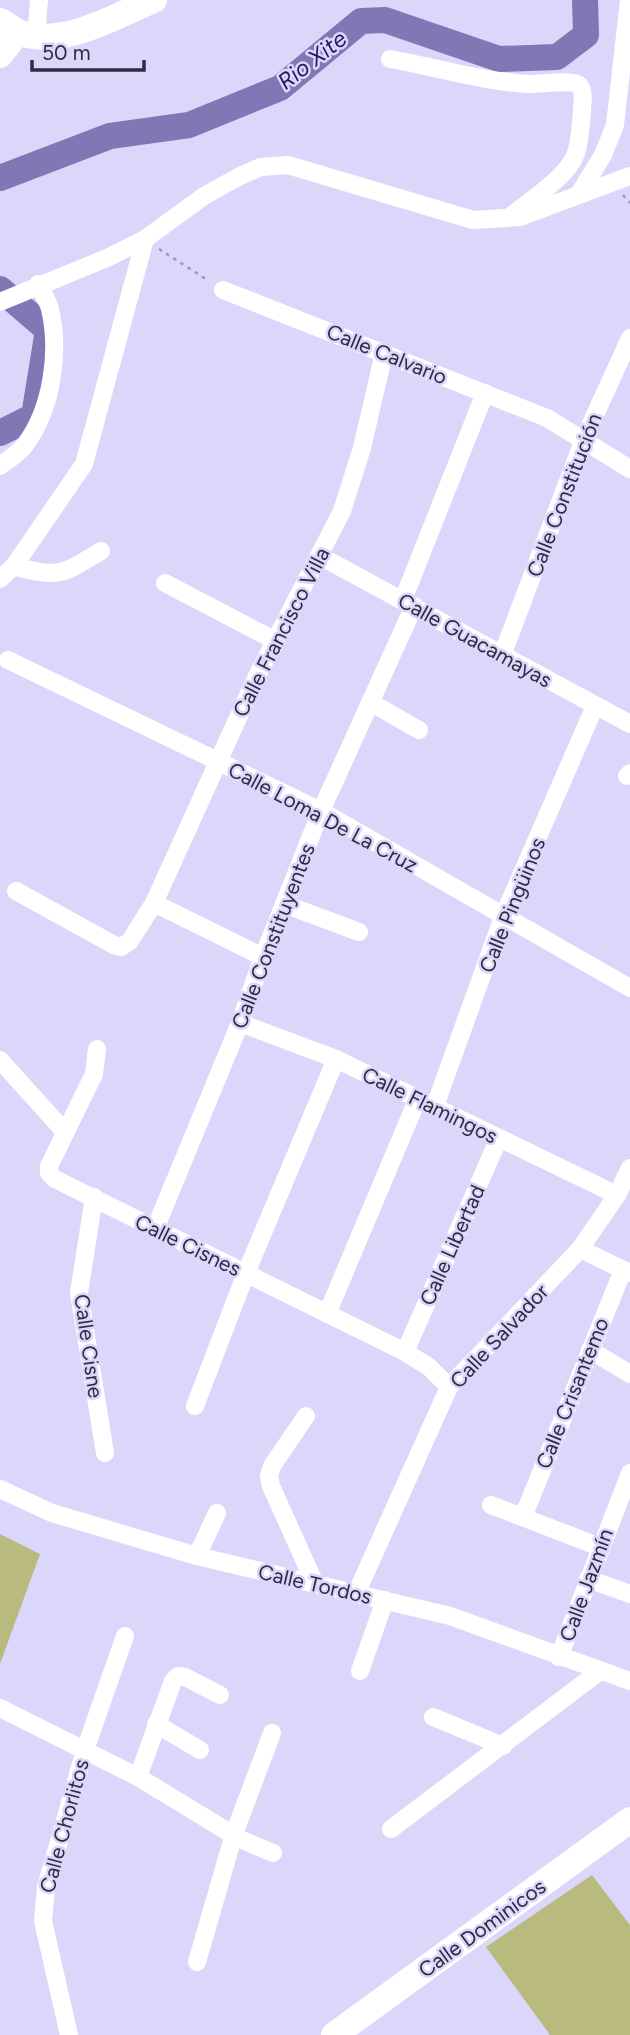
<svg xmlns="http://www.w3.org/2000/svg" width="630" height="2035" font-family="Figtree,sans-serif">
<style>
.green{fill:#b8bb7d}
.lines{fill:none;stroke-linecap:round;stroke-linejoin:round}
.river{stroke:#8177b5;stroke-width:26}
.path{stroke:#9c98b7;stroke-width:2.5;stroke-dasharray:3.5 5;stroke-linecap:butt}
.street{stroke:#fff;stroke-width:18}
.secondary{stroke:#fff;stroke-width:26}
.labels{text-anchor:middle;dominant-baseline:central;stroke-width:5;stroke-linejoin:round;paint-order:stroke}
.street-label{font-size:21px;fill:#2f2b42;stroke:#dbd7fb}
.water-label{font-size:23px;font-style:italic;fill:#2d1460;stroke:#dbd7fb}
</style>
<rect width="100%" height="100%" fill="#dbd7fb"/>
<g class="green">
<path d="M0,1534L40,1554L0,1664Z"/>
<path d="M592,1875L630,1925V2035H550L486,1947Z"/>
</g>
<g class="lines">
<g class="river">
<path d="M0,178L110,136L189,125L280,88L361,21L385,20L499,59L557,57L586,35L585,0"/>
<path d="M0,289L48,330L34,416L0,433"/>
</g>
<g class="path">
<path d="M623,195L630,203"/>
<path d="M159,249L209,281"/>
</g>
<g class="street">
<path d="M36,36L39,0"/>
<path d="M390,59C435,67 481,81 527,84C537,85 574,79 579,85C585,91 582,103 582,111C581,124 580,140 576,153C569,176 529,201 511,216"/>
<path d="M579,194L603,155L615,125L629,0"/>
<path d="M223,290L547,418L630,469"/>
<path d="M0,302L107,258L145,239L204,196L240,176L261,167L288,165L473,220L520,217L630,176"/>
<path d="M0,466C8,460 19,453 25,445C52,409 60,352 50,309C48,301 42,292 38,284"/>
<path d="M320,556L630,724"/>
<path d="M14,566C59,579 63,574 101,551"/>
<path d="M0,579L14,566L84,464L145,239"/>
<path d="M165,583L274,640"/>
<path d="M403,600L485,393"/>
<path d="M503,653L584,439L630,338"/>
<path d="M8,660L321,811L630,988"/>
<path d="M370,702L419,730"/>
<path d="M627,776L630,773"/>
<path d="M16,891L114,945L121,947L130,941L154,903L257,676L342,511L362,448L384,353"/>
<path d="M154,903L263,957"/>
<path d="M284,904L359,932"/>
<path d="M240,1023L336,1059L617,1195"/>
<path d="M97,1049L94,1074L49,1166V1173L55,1179L405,1352L429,1367L449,1387"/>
<path d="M0,1060L65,1132"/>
<path d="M435,1106L503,917L595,706"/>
<path d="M94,1197L79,1293L105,1453"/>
<path d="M155,1229L240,1023L263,957L321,811L414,606"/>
<path d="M580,1249L630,1273"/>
<path d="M327,1314L418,1098"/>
<path d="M590,1350L630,1374"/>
<path d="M405,1352L499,1138"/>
<path d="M195,1406L246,1273L336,1059"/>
<path d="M306,1416L272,1466L269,1476L271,1486L315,1584"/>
<path d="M0,1489L52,1513L197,1556L450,1616L630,1681"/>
<path d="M491,1505L600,1547"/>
<path d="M523,1517L623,1270"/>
<path d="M197,1556L217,1513"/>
<path d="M588,1579L630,1594"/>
<path d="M356,1594L449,1387L580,1249L617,1195L630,1168"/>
<path d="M559,1657L630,1473"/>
<path d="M360,1671L385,1600"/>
<path d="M0,1708L138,1777L240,1839L273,1853"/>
<path d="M433,1717L503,1746"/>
<path d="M156,1724L200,1750"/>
<path d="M138,1777L173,1681L178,1676L185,1677L220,1695"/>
<path d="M391,1829L600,1671"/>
<path d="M197,1962L234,1834L272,1733"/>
<path d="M69,2035L43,1921L46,1887L85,1750L125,1636"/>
</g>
<g class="secondary">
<path d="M0,21C8,25 15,32 24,34C67,46 115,16 154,0"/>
<path d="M0,55L18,32"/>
<path d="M334,2035L630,1820"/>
</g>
</g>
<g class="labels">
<g class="street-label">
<text transform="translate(387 354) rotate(22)">Calle Calvario</text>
<text transform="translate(564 495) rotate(-69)">Calle Constitución</text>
<text transform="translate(281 632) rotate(-63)">Calle Francisco Villa</text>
<text transform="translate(475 640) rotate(29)">Calle Guacamayas</text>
<text transform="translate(323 817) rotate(28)">Calle Loma De La Cruz</text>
<text transform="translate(512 905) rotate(-68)">Calle Pingüinos</text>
<text transform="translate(273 936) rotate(-69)">Calle Constituyentes</text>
<text transform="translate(430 1105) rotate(26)">Calle Flamingos</text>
<text transform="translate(188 1245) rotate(26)">Calle Cisnes</text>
<text transform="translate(452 1245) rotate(-66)">Calle Libertad</text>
<text transform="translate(499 1336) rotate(-47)">Calle Salvador</text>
<text transform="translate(89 1346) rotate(82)">Calle Cisne</text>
<text transform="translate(572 1393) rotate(-68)">Calle Crisantemo</text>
<text transform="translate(315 1584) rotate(13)">Calle Tordos</text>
<text transform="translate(586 1585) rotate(-70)">Calle Jazmín</text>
<text transform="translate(64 1826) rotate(-75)">Calle Chorlitos</text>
<text transform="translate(482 1928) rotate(-36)">Calle Dominicos</text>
</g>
<g class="water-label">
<text transform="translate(312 60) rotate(-38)">Rio Xite</text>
</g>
</g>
<path d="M32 60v10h112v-10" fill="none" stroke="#2f2b42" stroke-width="3.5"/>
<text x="42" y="60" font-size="21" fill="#2f2b42" stroke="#dbd7fb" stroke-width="5" paint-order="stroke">50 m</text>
</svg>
